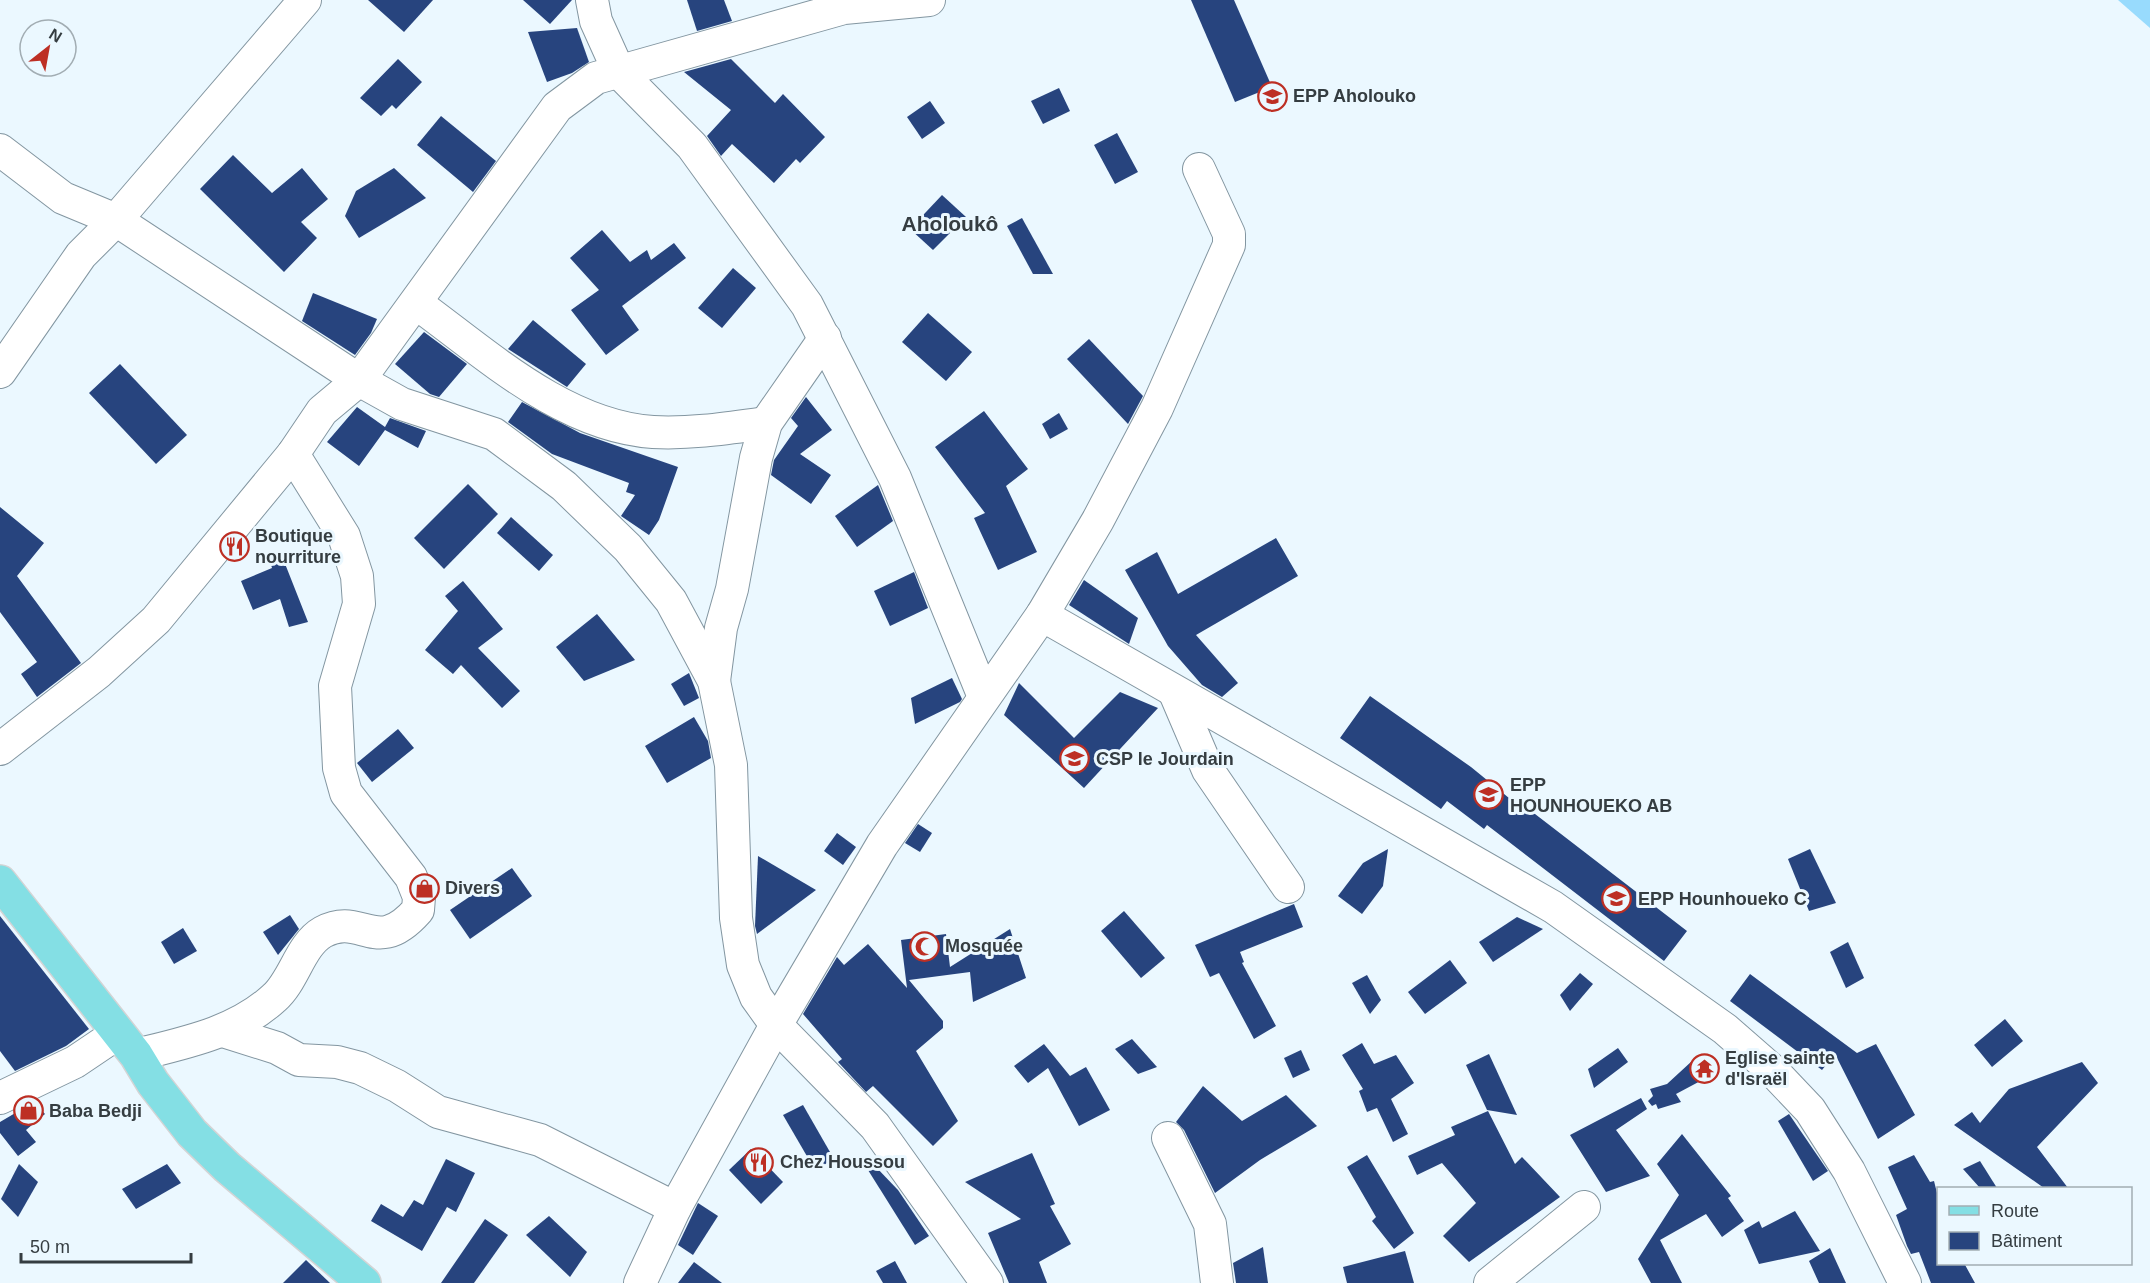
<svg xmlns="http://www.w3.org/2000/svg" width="2150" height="1283" font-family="Helvetica,sans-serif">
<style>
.green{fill:#98dbfd}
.building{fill:#27447e}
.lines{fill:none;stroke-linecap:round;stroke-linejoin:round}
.minor-casing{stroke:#8396a1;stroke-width:34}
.major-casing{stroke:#d3d4d5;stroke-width:36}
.minor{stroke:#fff;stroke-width:32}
.major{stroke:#84dfe4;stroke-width:33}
.labels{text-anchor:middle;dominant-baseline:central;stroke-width:6;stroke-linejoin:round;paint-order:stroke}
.poi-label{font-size:18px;font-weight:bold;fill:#353d41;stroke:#ebf8ff;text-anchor:start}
.quarter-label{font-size:21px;font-weight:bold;fill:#353d41;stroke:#ebf8ff}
</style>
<rect width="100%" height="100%" fill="#ebf8ff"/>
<path class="green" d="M2118,0H2150V28Z"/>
<g class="building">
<path d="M368,0H433L404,32Z"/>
<path d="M523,0H572L550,24Z"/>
<path d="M687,0H724L732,21L697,31Z"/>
<path d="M1191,0H1234L1272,87L1235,102Z"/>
<path d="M577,28L589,62L572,73L547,82L528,32Z"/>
<path d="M398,59L422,82L396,109L392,105L381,116L360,98Z"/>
<path d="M731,59L775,103L783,94L825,137L800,163L796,159L774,183L732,144L721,156L707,136L731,110L684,72Z"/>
<path d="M1059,88L1070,111L1043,124L1031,101Z"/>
<path d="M930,101L945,123L922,139L907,117Z"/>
<path d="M441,116L496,161L473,192L417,145Z"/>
<path d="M1117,133L1138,172L1115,184L1094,145Z"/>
<path d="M233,155L272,193L302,168L328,199L301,222L317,238L284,272L200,189Z"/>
<path d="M394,168L426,198L359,238L345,216L356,191Z"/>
<path d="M942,195L966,217L933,250L910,229Z"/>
<path d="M1022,218L1053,274H1033L1007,226Z"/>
<path d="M602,230L630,262L647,250L651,260L674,243L686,258L622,306L639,330L606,355L571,310L599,290L570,258Z"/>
<path d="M733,268L756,288L722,328L698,308Z"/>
<path d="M313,293L377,319L371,333L355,355L302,321Z"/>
<path d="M928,313L972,352L946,381L902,342Z"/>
<path d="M533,320L586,364L567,387L508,349Z"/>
<path d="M424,332L467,364L439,397L430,394L395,364Z"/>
<path d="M1089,339L1143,396L1128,424L1067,359Z"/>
<path d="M120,364L187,435L156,464L89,393Z"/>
<path d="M806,397L832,430L800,454L831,475L811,504L771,475L774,460L798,426L791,418Z"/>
<path d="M522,402L580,433L678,467L659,520L649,535L621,516L635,495L626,492L629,483L552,454L508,422Z"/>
<path d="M357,407L385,427L390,418L426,431L418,448L385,430L359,466L327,442Z"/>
<path d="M984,411L1028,469L1006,486L1037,552L998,570L974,518L985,513L935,447Z"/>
<path d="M1059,413L1068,429L1050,439L1042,424Z"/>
<path d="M468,484L498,514L444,569L414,538Z"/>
<path d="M878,485L893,521L857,547L835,516Z"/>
<path d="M0,507L44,543L17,576L81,663L37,697L21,674L37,662L0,612Z"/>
<path d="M511,517L553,555L539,571L497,533Z"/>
<path d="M1276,538L1298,576L1196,635L1238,683L1222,697L1202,685L1168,646L1125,570L1157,552L1178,594Z"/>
<path d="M280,551L308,622L289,627L280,599L253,610L241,581L272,568L268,555Z"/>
<path d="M914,572L928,608L890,626L874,591Z"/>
<path d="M1084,580L1138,618L1129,644L1069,605Z"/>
<path d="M463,581L503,629L478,648L520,691L502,708L461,665L453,674L425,650L458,611L445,596Z"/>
<path d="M597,614L635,660L584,681L556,647Z"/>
<path d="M689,673L699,698L684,706L671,684Z"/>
<path d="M952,678L962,699L960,702L915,724L911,698Z"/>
<path d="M1019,683L1074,738L1120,692L1158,708L1084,788L1004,715Z"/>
<path d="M1370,696L1471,767L1520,807L1522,804L1687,931L1664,961L1487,825L1484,829L1447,801L1441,809L1340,738Z"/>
<path d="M694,717L708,741L711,758L667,783L645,746Z"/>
<path d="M398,729L414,748L372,782L357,763Z"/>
<path d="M918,824L932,833L920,852L905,843Z"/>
<path d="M837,833L856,847L843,865L824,851Z"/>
<path d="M1388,849L1383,886L1362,914L1338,896L1363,863Z"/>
<path d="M1810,849L1836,903L1809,911L1788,859Z"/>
<path d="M758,856L816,890L757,934L755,926Z"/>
<path d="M512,868L532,896L470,939L450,910Z"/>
<path d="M1294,904L1303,927L1240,952L1244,962L1242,963L1276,1026L1254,1039L1219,973L1210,977L1195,945Z"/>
<path d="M1124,911L1165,958L1141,978L1101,931Z"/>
<path d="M290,915L299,929L278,955L263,932Z"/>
<path d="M0,916L89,1029L66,1046L15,1071L0,1051Z"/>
<path d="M1517,917L1543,929L1493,962L1479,942Z"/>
<path d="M183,928L197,951L174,964L161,942Z"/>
<path d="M1010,929L1026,978L973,1002L970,972L909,980L943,1021V1028L916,1051L958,1121L933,1146L873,1086L866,1092L838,1062L842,1059L803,1014L837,957L844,965L868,944L907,988L901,940L946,934L950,967Z"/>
<path d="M1848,942L1864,978L1846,988L1830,952Z"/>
<path d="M1450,960L1467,983L1425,1014L1408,992Z"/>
<path d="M1580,973L1593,984L1570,1011L1560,995Z"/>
<path d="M1750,974L1857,1053L1876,1044L1915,1115L1878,1139L1835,1054L1822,1070L1730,1001Z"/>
<path d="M1367,975L1381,1000L1370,1014L1352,983Z"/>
<path d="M2005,1019L2023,1041L1992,1067L1974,1045Z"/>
<path d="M1132,1039L1157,1067L1138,1074L1115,1049Z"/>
<path d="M1362,1043L1374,1064L1396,1055L1414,1083L1391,1099L1408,1134L1393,1142L1377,1108L1367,1112L1359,1091L1363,1089L1342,1055Z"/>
<path d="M1044,1044L1070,1076L1086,1067L1110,1110L1079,1126L1048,1068L1028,1083L1014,1066Z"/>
<path d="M1618,1048L1628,1062L1594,1088L1588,1069Z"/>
<path d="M1301,1050L1310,1070L1293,1078L1284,1058Z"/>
<path d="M1489,1054L1517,1115L1487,1110L1466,1065Z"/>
<path d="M1692,1061L1706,1078L1676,1094L1681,1102L1658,1109L1656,1104L1652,1106L1648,1101L1653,1096L1650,1089L1667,1084Z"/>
<path d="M2082,1062L2098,1083L2037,1147L2068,1188H2044L1954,1125L1972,1112L1980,1123L2009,1089Z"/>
<path d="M1203,1086L1242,1121L1286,1095L1317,1126L1260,1160L1215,1193L1184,1130L1176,1122Z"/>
<path d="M1641,1098L1647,1109L1616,1130L1650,1176L1606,1192L1570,1135Z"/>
<path d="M34,1102L45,1114L26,1130L36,1142L18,1156L0,1133V1122Z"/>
<path d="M803,1105L834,1159L815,1170L783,1115Z"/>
<path d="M1488,1111L1515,1164L1522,1157L1560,1197L1469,1262L1443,1236L1476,1203L1442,1163L1417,1175L1408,1156L1455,1135L1451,1127Z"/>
<path d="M1789,1114L1828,1171L1813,1181L1778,1121Z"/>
<path d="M1682,1134L1731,1196L1728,1198L1744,1221L1722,1237L1706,1214L1660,1240L1682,1283H1651L1638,1259L1679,1195L1657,1164Z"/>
<path d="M751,1149L783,1182L761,1204L729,1170Z"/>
<path d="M1032,1153L1055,1204L1050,1206L1071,1244L1039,1262L1047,1283H1009L988,1233L1021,1219L965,1182Z"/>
<path d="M1367,1155L1414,1233L1394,1249L1372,1221L1376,1217L1347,1167Z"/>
<path d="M1914,1155L1930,1182L1934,1181L1938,1197V1263H1964L1975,1283H1931L1919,1252L1911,1254L1907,1246L1896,1215L1907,1209L1888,1167Z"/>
<path d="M446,1159L475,1173L456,1212L447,1207L422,1251L371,1221L381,1204L403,1217L414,1200L423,1205Z"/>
<path d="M1980,1161L1997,1188H1980L1963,1169Z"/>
<path d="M19,1164L38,1182L18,1217L1,1199Z"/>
<path d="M167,1164L181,1183L136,1209L122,1189Z"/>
<path d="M874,1165L898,1190L929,1236L915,1245L868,1170Z"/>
<path d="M698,1203L718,1216L693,1255L678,1245Z"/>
<path d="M1795,1211L1820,1251L1759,1264L1744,1230L1759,1221L1762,1228Z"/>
<path d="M549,1216L587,1252L570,1277L526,1235Z"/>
<path d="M485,1219L508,1235L474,1283H441Z"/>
<path d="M1263,1247L1268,1283H1236L1233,1263Z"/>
<path d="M1830,1248L1846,1283H1819L1809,1261Z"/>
<path d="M1405,1251L1414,1283H1347L1343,1267Z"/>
<path d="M306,1260L330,1283H283Z"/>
<path d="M895,1261L907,1283H883L876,1271Z"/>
<path d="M694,1262L722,1283H678Z"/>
</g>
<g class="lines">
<defs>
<g id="minor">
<path d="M592,0L596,21L619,72L692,146L807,305L895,478L984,697"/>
<path d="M0,150L63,198L116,220L359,380L402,404L494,434L564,486L628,548L671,601L714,681L731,765L736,918L743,965L756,997L776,1025L875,1126L987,1283"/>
<path d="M416,303C485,353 563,426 653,432C691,434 729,428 766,423"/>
<path d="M0,372L81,255L116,220L305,0"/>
<path d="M1042,615L1553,907L1725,1029L1773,1071L1810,1110L1849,1171L1905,1283"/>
<path d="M714,681L721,628L732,589L756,458L766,423L825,338"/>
<path d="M1175,693L1208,770L1288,887"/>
<path d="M0,749L99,672L156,620L293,454L322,411L359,380L557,107L596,78L844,8L929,0"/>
<path d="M223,1031L277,1048L299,1060L337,1062L360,1068L397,1086L438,1112L540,1140L675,1208"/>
<path d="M136,1055C184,1043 236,1033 274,998C294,981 300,945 323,932C362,911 376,958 418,910L419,897L411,877L346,793L339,768L335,686L359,604L357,576L344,536L293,454"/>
<path d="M0,1098L75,1062L118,1033"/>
<path d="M1168,1138L1210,1224L1217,1283"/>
<path d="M640,1283L675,1208L776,1025L882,845L1042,615L1098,520L1157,408L1229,245V234L1199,169"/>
<path d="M1490,1283L1584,1207"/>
</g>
<path id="major" d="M0,882L136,1055L153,1083L192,1133L227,1167L364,1283"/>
</defs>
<use href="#minor" class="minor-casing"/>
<use href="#major" class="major-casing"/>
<use href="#minor" class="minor"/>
<use href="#major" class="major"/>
</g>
<defs>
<symbol id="school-ring" viewBox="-11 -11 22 22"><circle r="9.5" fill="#ebf8ff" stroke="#bd2f24" stroke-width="1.5"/><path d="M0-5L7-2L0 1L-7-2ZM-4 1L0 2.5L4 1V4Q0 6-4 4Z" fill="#bd2f24"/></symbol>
<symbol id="restaurant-ring" viewBox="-11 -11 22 22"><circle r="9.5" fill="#ebf8ff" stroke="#bd2f24" stroke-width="1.5"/><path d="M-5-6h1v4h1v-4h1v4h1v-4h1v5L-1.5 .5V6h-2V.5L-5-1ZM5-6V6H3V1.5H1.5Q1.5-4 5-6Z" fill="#bd2f24"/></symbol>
<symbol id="shop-ring" viewBox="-11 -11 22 22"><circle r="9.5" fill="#ebf8ff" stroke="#bd2f24" stroke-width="1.5"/><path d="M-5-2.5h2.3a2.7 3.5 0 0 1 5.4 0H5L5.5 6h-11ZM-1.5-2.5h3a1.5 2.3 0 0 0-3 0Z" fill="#bd2f24"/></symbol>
<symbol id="mosque-ring" viewBox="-11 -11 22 22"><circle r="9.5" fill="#ebf8ff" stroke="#bd2f24" stroke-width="1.5"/><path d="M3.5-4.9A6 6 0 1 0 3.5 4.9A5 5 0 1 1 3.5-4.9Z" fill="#bd2f24"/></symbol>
<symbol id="temple-ring" viewBox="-11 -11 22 22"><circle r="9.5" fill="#ebf8ff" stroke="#bd2f24" stroke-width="1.5"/><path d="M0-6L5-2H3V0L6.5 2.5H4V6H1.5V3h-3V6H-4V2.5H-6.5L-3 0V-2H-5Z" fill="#bd2f24"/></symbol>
</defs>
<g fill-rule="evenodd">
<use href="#school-ring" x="1256" y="80" width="33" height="33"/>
<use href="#restaurant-ring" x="218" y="530" width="33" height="33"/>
<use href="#school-ring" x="1058" y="742" width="33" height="33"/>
<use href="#school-ring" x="1472" y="778" width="33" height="33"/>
<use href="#shop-ring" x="408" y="872" width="33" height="33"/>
<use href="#school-ring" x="1600" y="882" width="33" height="33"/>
<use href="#mosque-ring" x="908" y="930" width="33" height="33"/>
<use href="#temple-ring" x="1688" y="1052" width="33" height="33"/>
<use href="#shop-ring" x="12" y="1094" width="33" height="33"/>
<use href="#restaurant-ring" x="742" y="1146" width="33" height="33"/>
</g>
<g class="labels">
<g class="poi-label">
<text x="1293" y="96">EPP Aholouko</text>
<text x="255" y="536">Boutique<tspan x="255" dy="21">nourriture</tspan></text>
<text x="1096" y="759">CSP le Jourdain</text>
<text x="1510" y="785">EPP<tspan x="1510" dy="21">HOUNHOUEKO AB</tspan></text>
<text x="445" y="888">Divers</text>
<text x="1638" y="899">EPP Hounhoueko C</text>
<text x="945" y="946">Mosquée</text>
<text x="1725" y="1058">Eglise sainte<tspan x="1725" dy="21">d'Israël</tspan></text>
<text x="49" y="1111">Baba Bedji</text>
<text x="780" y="1162">Chez Houssou</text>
</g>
<g class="quarter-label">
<text x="950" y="223">Aholoukô</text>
</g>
</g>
<rect x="1937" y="1187" width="195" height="78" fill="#ebf8ff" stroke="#a2adb3" stroke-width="1.5"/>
<rect x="1949" y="1206" width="30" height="9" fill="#84dfe4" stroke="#a2adb3" stroke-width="1.5"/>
<text x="1991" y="1217" font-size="18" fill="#353d41">Route</text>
<rect x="1949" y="1232" width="30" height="18" fill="#27447e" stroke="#a2adb3" stroke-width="1.5"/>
<text x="1991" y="1247" font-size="18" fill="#353d41">Bâtiment</text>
<g transform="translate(48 48) rotate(31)"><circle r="28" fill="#ebf8ff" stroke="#a2adb3" stroke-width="1.5"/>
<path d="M0-4.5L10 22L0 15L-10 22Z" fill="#bd2f24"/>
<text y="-9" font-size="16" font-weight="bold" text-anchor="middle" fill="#353d41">N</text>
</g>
<path d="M21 1253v9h170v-9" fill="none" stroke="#353d41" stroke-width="3"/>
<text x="30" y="1253" font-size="18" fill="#353d41" stroke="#ebf8ff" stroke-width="4.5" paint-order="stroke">50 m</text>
</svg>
